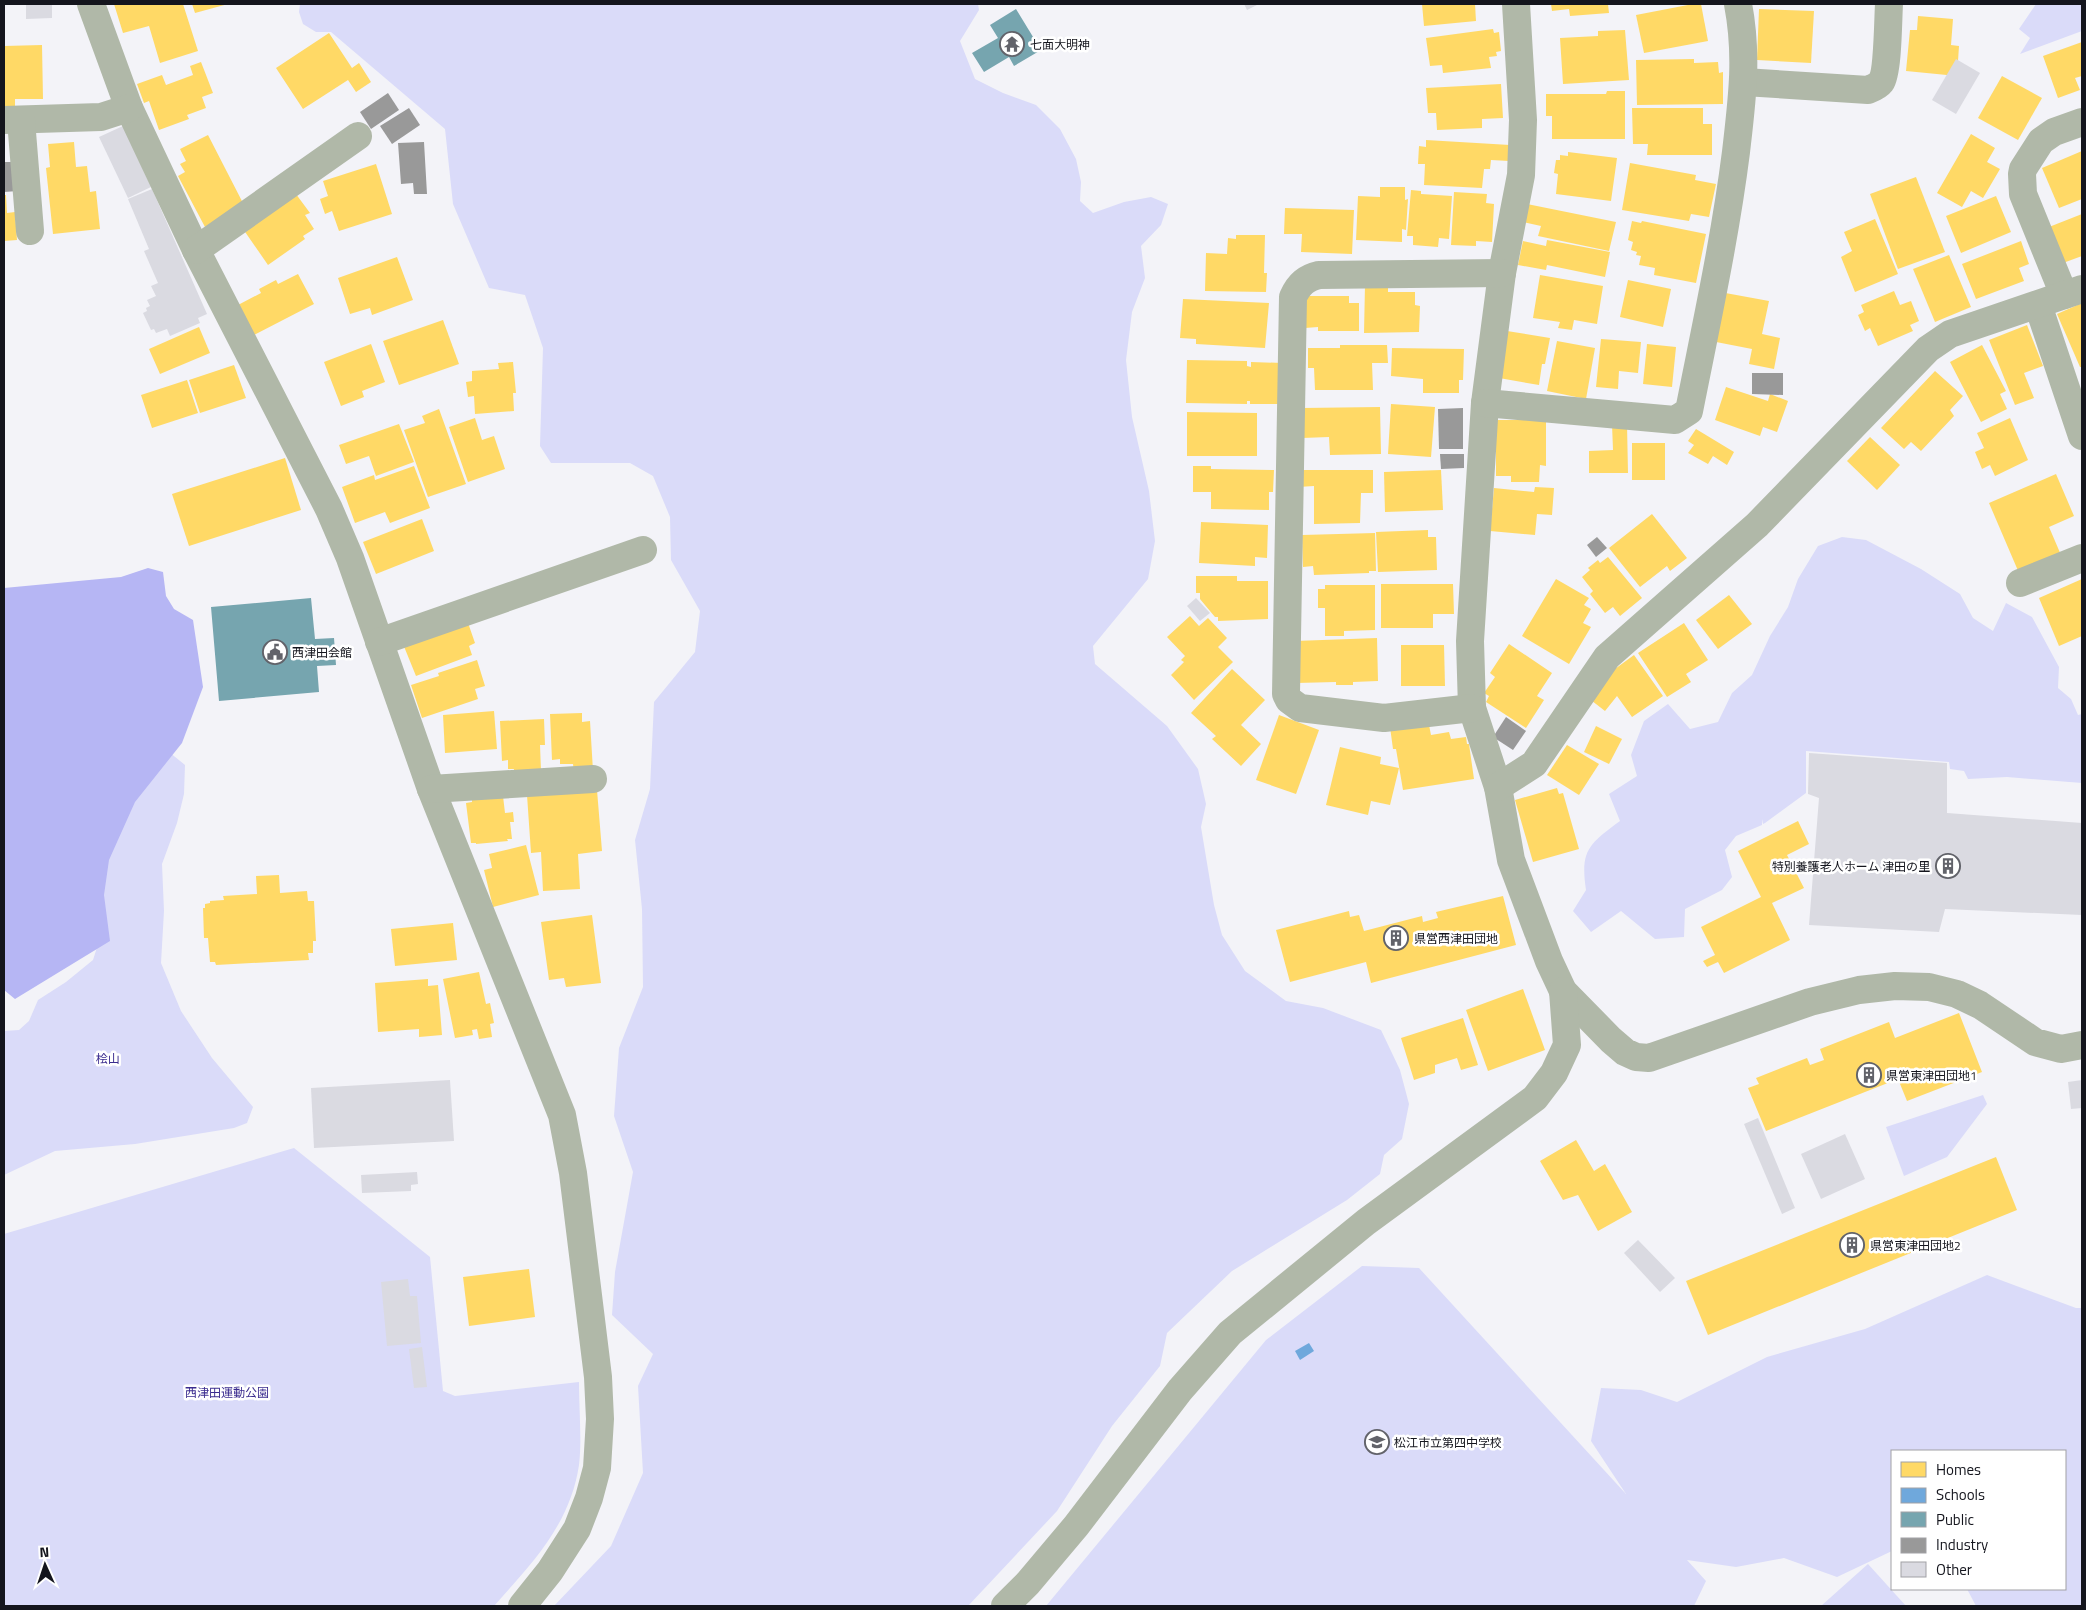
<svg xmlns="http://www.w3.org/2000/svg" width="2086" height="1610" font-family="'Titillium Web','Noto Sans JP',sans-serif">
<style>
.green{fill:#dadbf9}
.water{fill:#b6b6f4}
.homes{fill:#ffd966}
.schools{fill:#6fa8dc}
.public{fill:#76a5af}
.industry{fill:#999}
.building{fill:#dadae1}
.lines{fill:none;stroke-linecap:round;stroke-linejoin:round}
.street{stroke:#b0b8a8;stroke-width:28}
.labels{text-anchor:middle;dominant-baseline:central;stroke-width:5;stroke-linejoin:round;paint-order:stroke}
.poi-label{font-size:12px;fill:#14151d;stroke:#fff;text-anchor:start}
.park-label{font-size:12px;fill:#3b2c8f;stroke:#fff}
</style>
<rect width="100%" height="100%" fill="#f3f3f8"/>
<g class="green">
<path d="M300,4H978L979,10L960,41L975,79L1003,93L1036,105L1060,129L1076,159L1081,182L1080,201L1093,213L1124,202L1151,197L1168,204L1161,225L1141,246L1145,278L1132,312L1126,360L1132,417L1149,491L1155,541L1148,579L1093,646L1095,664L1167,726L1198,769L1206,804L1201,827L1214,905L1222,935L1245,971L1286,1001L1323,1008L1381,1030L1400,1070L1409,1104L1402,1139L1384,1155L1380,1174L1347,1200L1232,1271L1167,1333L1160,1366L1112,1426L1057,1511L968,1606H554L611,1546L643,1473L638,1386L653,1354L612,1315L615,1272L633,1172L614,1116L619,1048L643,987L642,909L635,840L650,789L654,702L695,652L700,611L671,560L670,517L653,476L630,463H551L540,446L543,348L525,295L489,288L453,204L445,129L331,32H316L303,24L299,12Z"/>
<path d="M2036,4H2082V31L2020,54L2030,38L2019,29Z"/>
<path d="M1842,537L1866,540L1921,569L1960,594L1973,618L1993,631L2006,603L2032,617L2059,667L2058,688L2071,699L2078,715L2082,714V783L2007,777L1968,779L1964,771L1950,769L1949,762L1806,751V793L1765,823L1763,824L1762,819V825L1736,836L1725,850L1732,877L1722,890L1685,909L1684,937L1655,939L1621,911L1591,932L1573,911L1586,890C1580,850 1589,844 1620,821L1609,794L1637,776L1631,755L1644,721L1668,704L1690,729L1718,722L1732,693L1752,675L1770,636L1788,607L1798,579L1818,546Z"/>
<path d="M169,752L185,765L184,794L177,823L162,864L164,911L161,963L181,1011L212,1058L253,1107L247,1123L234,1128L135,1144L55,1151L4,1175V1031L19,1030L29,1021L38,1000L66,982L93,960L100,938L101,865L126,805Z"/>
<path d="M1983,1095L1987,1104L1947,1157L1904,1176L1886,1127Z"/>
<path d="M294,1148L430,1257L443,1391L455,1396L579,1382C579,1407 582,1442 579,1465C570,1525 532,1563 494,1606H4V1234Z"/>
<path d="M1362,1266L1419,1268L1626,1494L1591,1441L1601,1388L1641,1390L1677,1402L1767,1357L1865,1329L1987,1275L2076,1308H2082V1606H1976L1967,1589H2065V1451H1892V1551L1837,1577L1784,1558L1736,1567L1687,1560L1706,1581L1694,1606H1046L1266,1340Z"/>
<path d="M1868,1564L1906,1606H1821Z"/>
</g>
<path class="water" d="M148,568L163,572L166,596L174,609L193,620L203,687L182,743L135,802L109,860L104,895L110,941L15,999L4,990V588L121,577Z"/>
<g class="homes">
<path d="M114,4H183L198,51L160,63L149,26L123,33Z"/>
<path d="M192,4H228L195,13Z"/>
<path d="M1422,4H1475L1476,21L1424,26Z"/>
<path d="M1551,4H1608L1609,13L1570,16L1569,9L1552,11Z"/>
<path d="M1693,4H1701L1708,41L1644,53L1636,15Z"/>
<path d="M1759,9L1814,11L1811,63L1757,60Z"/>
<path d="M1918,16L1953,19L1951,45L1959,46L1957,76L1906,71L1910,30H1917Z"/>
<path d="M1493,29L1494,33L1499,32L1501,51L1496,52L1497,56L1489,57L1491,68L1443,73L1442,65L1430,66L1426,38Z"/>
<path d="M1625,30L1629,80L1563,84L1560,38L1598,36V31Z"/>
<path d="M329,33L352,68L359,63L371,82L356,92L348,80L303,109L276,68Z"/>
<path d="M2082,42V76L2075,78L2080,90L2058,98L2043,56Z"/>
<path d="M42,45L43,99H15V110H4V46Z"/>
<path d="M1694,59V63L1718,62L1719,73L1723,72V104L1637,105L1636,60Z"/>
<path d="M201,62L213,93L202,97L206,108L187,115L189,119L159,130L149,101L144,103L137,84L162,75L166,85L193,75L190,66Z"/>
<path d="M2002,76L2042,98L2018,140L1978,118Z"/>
<path d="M1501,84L1503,118L1482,119V128L1437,130L1436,113H1428L1426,88Z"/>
<path d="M1607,91H1625V139H1552V116H1546V94H1606Z"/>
<path d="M1632,108H1703V124H1712V155H1647L1648,144H1633Z"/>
<path d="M1971,134L1995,148L1987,162L2000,169L1983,198L1971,191L1962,207L1937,193Z"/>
<path d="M208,135L245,207L205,227L178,176L185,172L180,164L186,161L180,149Z"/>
<path d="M1426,140L1510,145L1509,161L1491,160L1490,169H1484L1482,188L1424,185L1425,164H1418L1419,146L1426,147Z"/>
<path d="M74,142L76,167L87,166L90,192L96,191L100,229L53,234L46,168L50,167L48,144Z"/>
<path d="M2082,151V199L2059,208L2042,168Z"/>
<path d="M1568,152L1617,158L1611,201L1556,194L1558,174L1554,173L1556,160H1560V155L1568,156Z"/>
<path d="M1630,163L1696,175L1695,180L1716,184L1709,217L1691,214L1689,221L1622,210Z"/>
<path d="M376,164L392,214L339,231L332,211L325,214L320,199L328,196L323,181Z"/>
<path d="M1916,177L1945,252L1898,269L1870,194Z"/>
<path d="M1380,187H1405V200L1408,199L1406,230L1402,229V242L1356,240L1358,196L1380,197Z"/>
<path d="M293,190L310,213L305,215L314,229L303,236L305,239L268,265L241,226Z"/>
<path d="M1411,190L1421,191V194L1452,196L1449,239L1439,238L1438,247L1413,245V236H1407Z"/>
<path d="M1454,192L1487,194L1486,203L1494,204L1492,242L1476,241V246L1451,245Z"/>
<path d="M4,195H6L7,213L15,212L17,240L4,241Z"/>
<path d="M1996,196L2011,232L1961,253L1946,216Z"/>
<path d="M1527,204L1616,222L1609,251L1538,236L1541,226L1523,222Z"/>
<path d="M1285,208L1354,210L1352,254L1301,252L1302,234H1284Z"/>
<path d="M2082,214V256L2063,263L2049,227Z"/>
<path d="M1875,219L1898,274L1855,292L1841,257L1852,251L1844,232Z"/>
<path d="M1632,221L1641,223L1642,221L1706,234L1696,283L1654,275L1655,268L1639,265L1641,256L1636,255L1637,252L1631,250L1633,242L1628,240Z"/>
<path d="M1236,235H1265L1264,273H1267L1266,292L1205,291L1206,253L1227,254L1228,238L1236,239Z"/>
<path d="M1547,240L1610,252L1605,277L1547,265L1546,270L1518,265L1523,241L1546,246Z"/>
<path d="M2021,241L2029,264L2019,268L2024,281L1976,299L1962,264Z"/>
<path d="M1949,255L1971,307L1935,322L1913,269Z"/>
<path d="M397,257L413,300L372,315L370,308L350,314L338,278Z"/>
<path d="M298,274L314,304L254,335L238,305L261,293L259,289L276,280L278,284Z"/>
<path d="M1540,275L1603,286L1597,324L1574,320L1572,330L1558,328L1560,322L1533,318Z"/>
<path d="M1628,280L1671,289L1663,327L1620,317Z"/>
<path d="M1365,285H1388V292H1415V305L1420,306L1419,332L1364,333Z"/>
<path d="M1894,291L1900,305L1911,301L1919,321L1910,325L1913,331L1878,346L1870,328L1865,331L1858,315L1864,312L1861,305Z"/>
<path d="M1720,292L1769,301L1762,334L1780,338L1774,369L1749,364L1752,349L1711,341Z"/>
<path d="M1305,296H1349V303H1359V331H1318V327L1305,328Z"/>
<path d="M1183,299L1269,303L1265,348L1196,344V339L1180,338Z"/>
<path d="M2082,303V367H2080L2057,314Z"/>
<path d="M443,320L459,364L399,385L383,341Z"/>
<path d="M2027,325L2043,366L2024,373L2034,398L2015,405L1989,340Z"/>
<path d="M199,327L210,353L160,374L149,349Z"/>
<path d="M1507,331L1550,338L1545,364H1542L1539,385L1499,378Z"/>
<path d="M1601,339L1641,342L1638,373L1619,371L1618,389L1596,387Z"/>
<path d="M1557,341L1595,348L1586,399L1547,391Z"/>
<path d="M371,344L385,382L362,391L364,397L341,406L324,362Z"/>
<path d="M1647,344L1676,347L1672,387L1643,384Z"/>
<path d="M1340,345H1387L1388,363H1372L1373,390H1315L1314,368H1308V348H1340Z"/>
<path d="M1982,345L2006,391L2000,394L2007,409L1981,422L1950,362Z"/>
<path d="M1392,348L1464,349L1463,380H1459V393H1423V379L1391,376Z"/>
<path d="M1187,360L1247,361V366L1251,367V362L1282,363L1281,404H1250V401H1247V404L1186,403Z"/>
<path d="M513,362L516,393H513L514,411L475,414L474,396L468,397L466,382L472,381V371L499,369L498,363Z"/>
<path d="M234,365L246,398L200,413L189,380Z"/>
<path d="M1935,371L1963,396L1950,410L1954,416L1921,451L1911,442L1904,449L1881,428Z"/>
<path d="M187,380L198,413L152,428L141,395Z"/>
<path d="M1726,387L1768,401L1770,394L1788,401L1777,432L1763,427L1760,436L1715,420Z"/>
<path d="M1391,404L1435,407L1431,457L1388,454Z"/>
<path d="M1380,407L1381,454L1330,455L1329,437L1302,438V408Z"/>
<path d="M439,409L466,484L428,497L404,430L425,423L422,416Z"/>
<path d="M1187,412L1257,413V456H1187Z"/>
<path d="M1546,414V466L1540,465L1539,482H1511V476H1496V420H1528Z"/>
<path d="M475,418L482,440L494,436L505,469L468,482L449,427Z"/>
<path d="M2010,418L2028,460L1995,476L1990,465L1982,469L1975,452L1984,448L1977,433Z"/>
<path d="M399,424L414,462L376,476L369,456L346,464L339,445Z"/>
<path d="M1612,424H1627L1628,473H1589V451L1613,450Z"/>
<path d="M1696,429L1734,452L1727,465L1713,456L1708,464L1688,453L1694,445L1688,441Z"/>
<path d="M1870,437L1900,465L1877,490L1847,461Z"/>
<rect x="1632" y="443" width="33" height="37"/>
<path d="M285,458L301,510L189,546L172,494Z"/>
<path d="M414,466L430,508L390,523L385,512L355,523L342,487L374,475L375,480Z"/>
<path d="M1193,466H1211V469L1274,470L1273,492H1269V510L1211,509V492H1193Z"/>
<path d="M1298,470H1373V493H1361L1360,523L1314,524V486L1298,487Z"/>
<path d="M1441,470L1443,510L1385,512L1384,472Z"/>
<path d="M2056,474L2074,516L2049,527L2061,555L2019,573L1989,503Z"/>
<path d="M1535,487L1554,488L1552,515L1537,514L1535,535L1490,531L1494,488L1534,492Z"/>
<path d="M1652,514L1687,558L1670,571L1667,566L1640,587L1609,548Z"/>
<path d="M422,519L434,551L376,574L363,542Z"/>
<path d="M1201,522L1268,525L1267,558L1255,557V566L1199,563Z"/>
<path d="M1428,530V537H1436L1437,570L1378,572L1376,532Z"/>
<path d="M1375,533L1376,571H1369V573L1314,575L1313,566L1303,567L1302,535Z"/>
<path d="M1608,557L1642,598L1620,616L1613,607L1605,613L1590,594L1593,591L1582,577L1590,570L1588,568L1598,560L1600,563Z"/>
<path d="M1196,576H1237V581H1268V619L1218,621V617H1215L1200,599V593H1196Z"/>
<path d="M1556,579L1589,598L1584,605L1591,609L1583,623L1591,627L1569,664L1522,636Z"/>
<path d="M2082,579V636L2059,646L2039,598Z"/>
<path d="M1381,584H1453L1454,614H1433V628H1381Z"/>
<path d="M1325,585H1375V630L1344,631V636H1325V608H1318V589H1325Z"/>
<path d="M1729,595L1752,624L1718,649L1696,620Z"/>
<path d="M1190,616L1199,626L1208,618L1227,638L1218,647L1233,662L1194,700L1171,675L1184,662L1181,660L1185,656L1167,637Z"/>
<path d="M467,620L475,643L469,646L472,655L416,676L403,644Z"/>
<path d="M1684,623L1708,660L1686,674L1691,682L1667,697L1638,653Z"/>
<path d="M1377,638L1378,681L1353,682V685H1336V682L1296,683L1295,641Z"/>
<path d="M1509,644L1552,673L1537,696L1544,700L1526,728L1486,702L1489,696L1484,693L1495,677L1490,673Z"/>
<path d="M1401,645H1444L1445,686H1401Z"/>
<path d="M1634,655L1663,696L1632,717L1617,696L1605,711L1587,697L1604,677Z"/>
<path d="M477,660L485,686L475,689L478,699L422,718L411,685L439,676L438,673Z"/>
<path d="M1232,669L1265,700L1241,725L1261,744L1241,766L1212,739L1216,736L1191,713Z"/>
<path d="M494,711L497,749L445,753L443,715Z"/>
<path d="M582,713V722L590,721L593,771L574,772L573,764H560V759L552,760L550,714Z"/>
<path d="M1279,715L1319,730L1296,794L1256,780Z"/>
<path d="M544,719L545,745H540L541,771L514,773V769H508V760L502,761L500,721Z"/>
<path d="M1429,725L1431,735L1449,732L1451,739L1466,737L1467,744H1469L1474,779L1403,790L1396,749H1393L1390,727Z"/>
<path d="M1596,726L1622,739L1609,764L1584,752Z"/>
<path d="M1567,745L1599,764L1579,795L1547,775Z"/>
<path d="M1340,747L1381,757L1380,764L1399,768L1390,805L1371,801L1368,815L1326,805Z"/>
<path d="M1557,788L1559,794L1563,793L1579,849L1533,862L1515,800Z"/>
<path d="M597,790L602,851L578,854L580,889L543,891L541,852L531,853L527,795Z"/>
<path d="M503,796L505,813L513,812L514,822H510L512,839H507L508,841L476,844V843H471L466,803L472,802V799Z"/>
<path d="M1798,821L1809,844L1787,855L1804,888L1772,903L1790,940L1724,973L1718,962L1707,967L1703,961L1715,955L1701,927L1761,897L1738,851Z"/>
<path d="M526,845L539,895L493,907L484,870L492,868L489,854Z"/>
<path d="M279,875L280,893L307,891L308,901H314L316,941H313V953H308L309,960L216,965L215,962H210L208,938H204L203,908H205V904L210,903V901L224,900L223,896L257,894L256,876Z"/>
<path d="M1503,896L1516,945L1371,983L1366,962L1290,982L1276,930L1349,911L1350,917L1359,915L1364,931L1422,916L1423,922L1438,918L1436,912Z"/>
<path d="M592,915L601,983L566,987L564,978L549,980L541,922Z"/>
<path d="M453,923L457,960L395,966L391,929Z"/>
<path d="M479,972L486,1004L490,1003L494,1023L490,1024L492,1037L479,1039L477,1029L472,1030L473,1035L455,1038L443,979Z"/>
<path d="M428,979V986L438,985L442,1035L419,1037V1029L378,1032L375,983Z"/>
<path d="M1523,989L1545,1050L1488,1071L1466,1010Z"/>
<path d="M1959,1013L1982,1072L1907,1101L1898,1079L1766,1131L1748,1088L1759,1084L1756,1078L1807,1058L1810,1065L1824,1060L1820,1049L1889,1022L1895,1038Z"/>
<path d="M1463,1018L1478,1065L1461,1070L1457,1058L1435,1065V1073L1414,1080L1401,1038Z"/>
<path d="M1576,1140L1594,1171L1605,1164L1632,1212L1598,1231L1578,1195L1563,1200L1540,1161Z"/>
<path d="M1996,1157L2017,1210L1708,1335L1686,1281Z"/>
<path d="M529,1269L535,1317L469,1326L463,1277Z"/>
</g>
<path class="schools" d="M1309,1343L1314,1351L1300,1360L1295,1351Z"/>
<g class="public">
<path d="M1016,9L1041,50L1014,66L1009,57L984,72L972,53L998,38L990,25Z"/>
<path d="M311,598L315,639L334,638L336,665L317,666L319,692L219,701L211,607Z"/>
</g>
<g class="industry">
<path d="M388,93L399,110L371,129L360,112Z"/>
<path d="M409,108L420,125L392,144L380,126Z"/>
<path d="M424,142L427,194H414L413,183L401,184L398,143Z"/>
<path d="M4,162H16L18,191L4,192Z"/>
<path d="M1752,373H1783V395L1752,394Z"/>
<path d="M1463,408V449H1439L1438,409Z"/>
<path d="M1440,454H1464V468L1441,469Z"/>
<path d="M1597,537L1607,548L1596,557L1587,545Z"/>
<path d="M1506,717L1526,731L1513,750L1493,737Z"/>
</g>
<g class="building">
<path d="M26,4H52V18L26,19Z"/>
<path d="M1244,4H1259L1247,10Z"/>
<path d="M1956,59L1980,73L1956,114L1932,100Z"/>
<path d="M123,126L151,187L128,198L99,137Z"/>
<path d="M152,189L207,314L198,318L200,323L170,336L167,329L156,333L154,329L151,330L143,313L147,311L146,308L150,306L147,300L156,296L151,286L158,283L144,251L149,249L128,199Z"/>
<path d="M1196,598L1210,613L1200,621L1187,606Z"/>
<path d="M1809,753L1947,763V813L2082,823V915L1945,909L1939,932L1809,925L1819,798L1808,794Z"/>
<path d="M450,1080L454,1141L314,1148L311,1088Z"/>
<path d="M2082,1080V1108L2071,1109L2068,1082Z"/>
<path d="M1758,1118L1795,1208L1782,1214L1744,1124Z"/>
<path d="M1845,1134L1865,1179L1821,1199L1801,1154Z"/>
<path d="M417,1172L418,1184L411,1185V1191L362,1193L361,1175Z"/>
<path d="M1638,1240L1675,1278L1660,1292L1624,1253Z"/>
<path d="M408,1279L410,1296H417L421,1343L387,1346L381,1282Z"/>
<path d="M422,1347L427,1387L414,1388L409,1349Z"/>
</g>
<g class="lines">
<g class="street">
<path d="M91,4L129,108L196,250L329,509L350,558L431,789L562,1115L573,1173L598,1377L600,1419L597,1468L589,1498L577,1529L550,1571L522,1606"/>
<path d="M1516,4L1523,120L1521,175L1502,273L1485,403L1470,641L1472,708L1498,787L1511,860L1549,961L1563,991L1611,1040L1625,1052L1636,1057L1649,1058L1810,1002L1859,990L1895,986L1929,987L1957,994L1980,1005L2035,1042L2061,1049L2082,1045"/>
<path d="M1744,82L1868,90C1873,88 1878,86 1881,82C1888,72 1888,19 1889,4"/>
<path d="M4,120L101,117L129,108"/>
<path d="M21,120L30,231"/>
<path d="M196,250L358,136"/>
<path d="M2064,295L2023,194L2022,174L2023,169L2041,141L2054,132L2082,122"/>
<path d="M2038,305L2082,436"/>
<path d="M1485,403L1675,420L1689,411C1706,325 1725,239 1736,152C1742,100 1748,56 1738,4"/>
<path d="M2020,583L2082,558"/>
<path d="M379,642L643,550"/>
<path d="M1472,708L1384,718L1300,708L1289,700L1286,694L1293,297C1299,284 1306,278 1319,275L1502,273"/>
<path d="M1498,787L1534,764L1607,657L1757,525L1928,349L1950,334L2082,289"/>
<path d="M431,789L593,779"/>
<path d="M1005,1606L1028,1583L1076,1526L1180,1390L1230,1333L1366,1222L1535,1098L1554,1073L1567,1045L1563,991"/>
</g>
</g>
<defs>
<symbol id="temple-ring" viewBox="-11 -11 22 22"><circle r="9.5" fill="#fff" stroke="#62636a" stroke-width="1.5"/><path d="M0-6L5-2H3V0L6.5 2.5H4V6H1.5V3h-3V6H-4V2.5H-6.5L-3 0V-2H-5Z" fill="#62636a"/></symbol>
<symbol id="civic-ring" viewBox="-11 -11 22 22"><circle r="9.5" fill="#fff" stroke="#62636a" stroke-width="1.5"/><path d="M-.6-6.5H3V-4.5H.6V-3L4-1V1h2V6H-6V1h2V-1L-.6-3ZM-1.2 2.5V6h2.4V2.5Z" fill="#62636a"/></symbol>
<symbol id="building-ring" viewBox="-11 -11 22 22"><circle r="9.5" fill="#fff" stroke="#62636a" stroke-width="1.5"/><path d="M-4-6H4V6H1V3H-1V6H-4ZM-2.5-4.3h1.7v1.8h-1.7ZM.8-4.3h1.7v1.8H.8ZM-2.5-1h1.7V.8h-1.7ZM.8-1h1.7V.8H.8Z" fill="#62636a"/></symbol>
<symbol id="school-ring" viewBox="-11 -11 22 22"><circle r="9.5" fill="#fff" stroke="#62636a" stroke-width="1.5"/><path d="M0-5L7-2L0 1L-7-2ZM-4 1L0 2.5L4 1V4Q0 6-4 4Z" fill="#62636a"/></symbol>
</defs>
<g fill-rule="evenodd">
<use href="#temple-ring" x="998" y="30" width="28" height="28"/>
<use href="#civic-ring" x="261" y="638" width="28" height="28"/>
<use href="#building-ring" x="1934" y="852" width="28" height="28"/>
<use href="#building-ring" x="1382" y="924" width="28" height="28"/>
<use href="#building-ring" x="1855" y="1061" width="28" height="28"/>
<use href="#building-ring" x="1838" y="1231" width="28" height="28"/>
<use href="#school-ring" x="1363" y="1428" width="28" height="28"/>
</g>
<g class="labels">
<g class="poi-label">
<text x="1030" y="44">七面大明神</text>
<text x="292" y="652">西津田会館</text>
<text x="1930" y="866" text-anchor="end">特別養護老人ホーム 津田の里</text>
<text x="1414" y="938">県営西津田団地</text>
<text x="1886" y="1075">県営東津田団地1</text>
<text x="1870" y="1245">県営東津田団地2</text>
<text x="1394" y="1442">松江市立第四中学校</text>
</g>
<g class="park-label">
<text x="108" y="1058">桧山</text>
<text x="227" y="1392">西津田運動公園</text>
</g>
</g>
<rect width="2086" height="1610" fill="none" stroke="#14151d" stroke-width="10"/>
<rect x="1891" y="1450" width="175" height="140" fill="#ffffff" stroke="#a1a1a5"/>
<rect x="1901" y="1462" width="25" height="15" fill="#ffd966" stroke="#a1a1a5"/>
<text x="1936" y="1475" font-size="15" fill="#14151d">Homes</text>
<rect x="1901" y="1488" width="25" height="15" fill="#6fa8dc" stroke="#a1a1a5"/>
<text x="1936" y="1500" font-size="15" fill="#14151d">Schools</text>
<rect x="1901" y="1512" width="25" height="15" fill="#76a5af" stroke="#a1a1a5"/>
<text x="1936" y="1525" font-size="15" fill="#14151d">Public</text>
<rect x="1901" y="1538" width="25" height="15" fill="#999999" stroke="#a1a1a5"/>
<text x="1936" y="1550" font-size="15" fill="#14151d">Industry</text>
<rect x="1901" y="1562" width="25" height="15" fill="#dadae1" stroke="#a1a1a5"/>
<text x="1936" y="1575" font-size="15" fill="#14151d">Other</text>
<g transform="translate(45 1565) rotate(357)" stroke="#ffffff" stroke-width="4" paint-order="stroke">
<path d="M0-4L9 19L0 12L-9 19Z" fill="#14151d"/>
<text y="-8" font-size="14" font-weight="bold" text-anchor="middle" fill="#14151d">N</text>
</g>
</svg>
